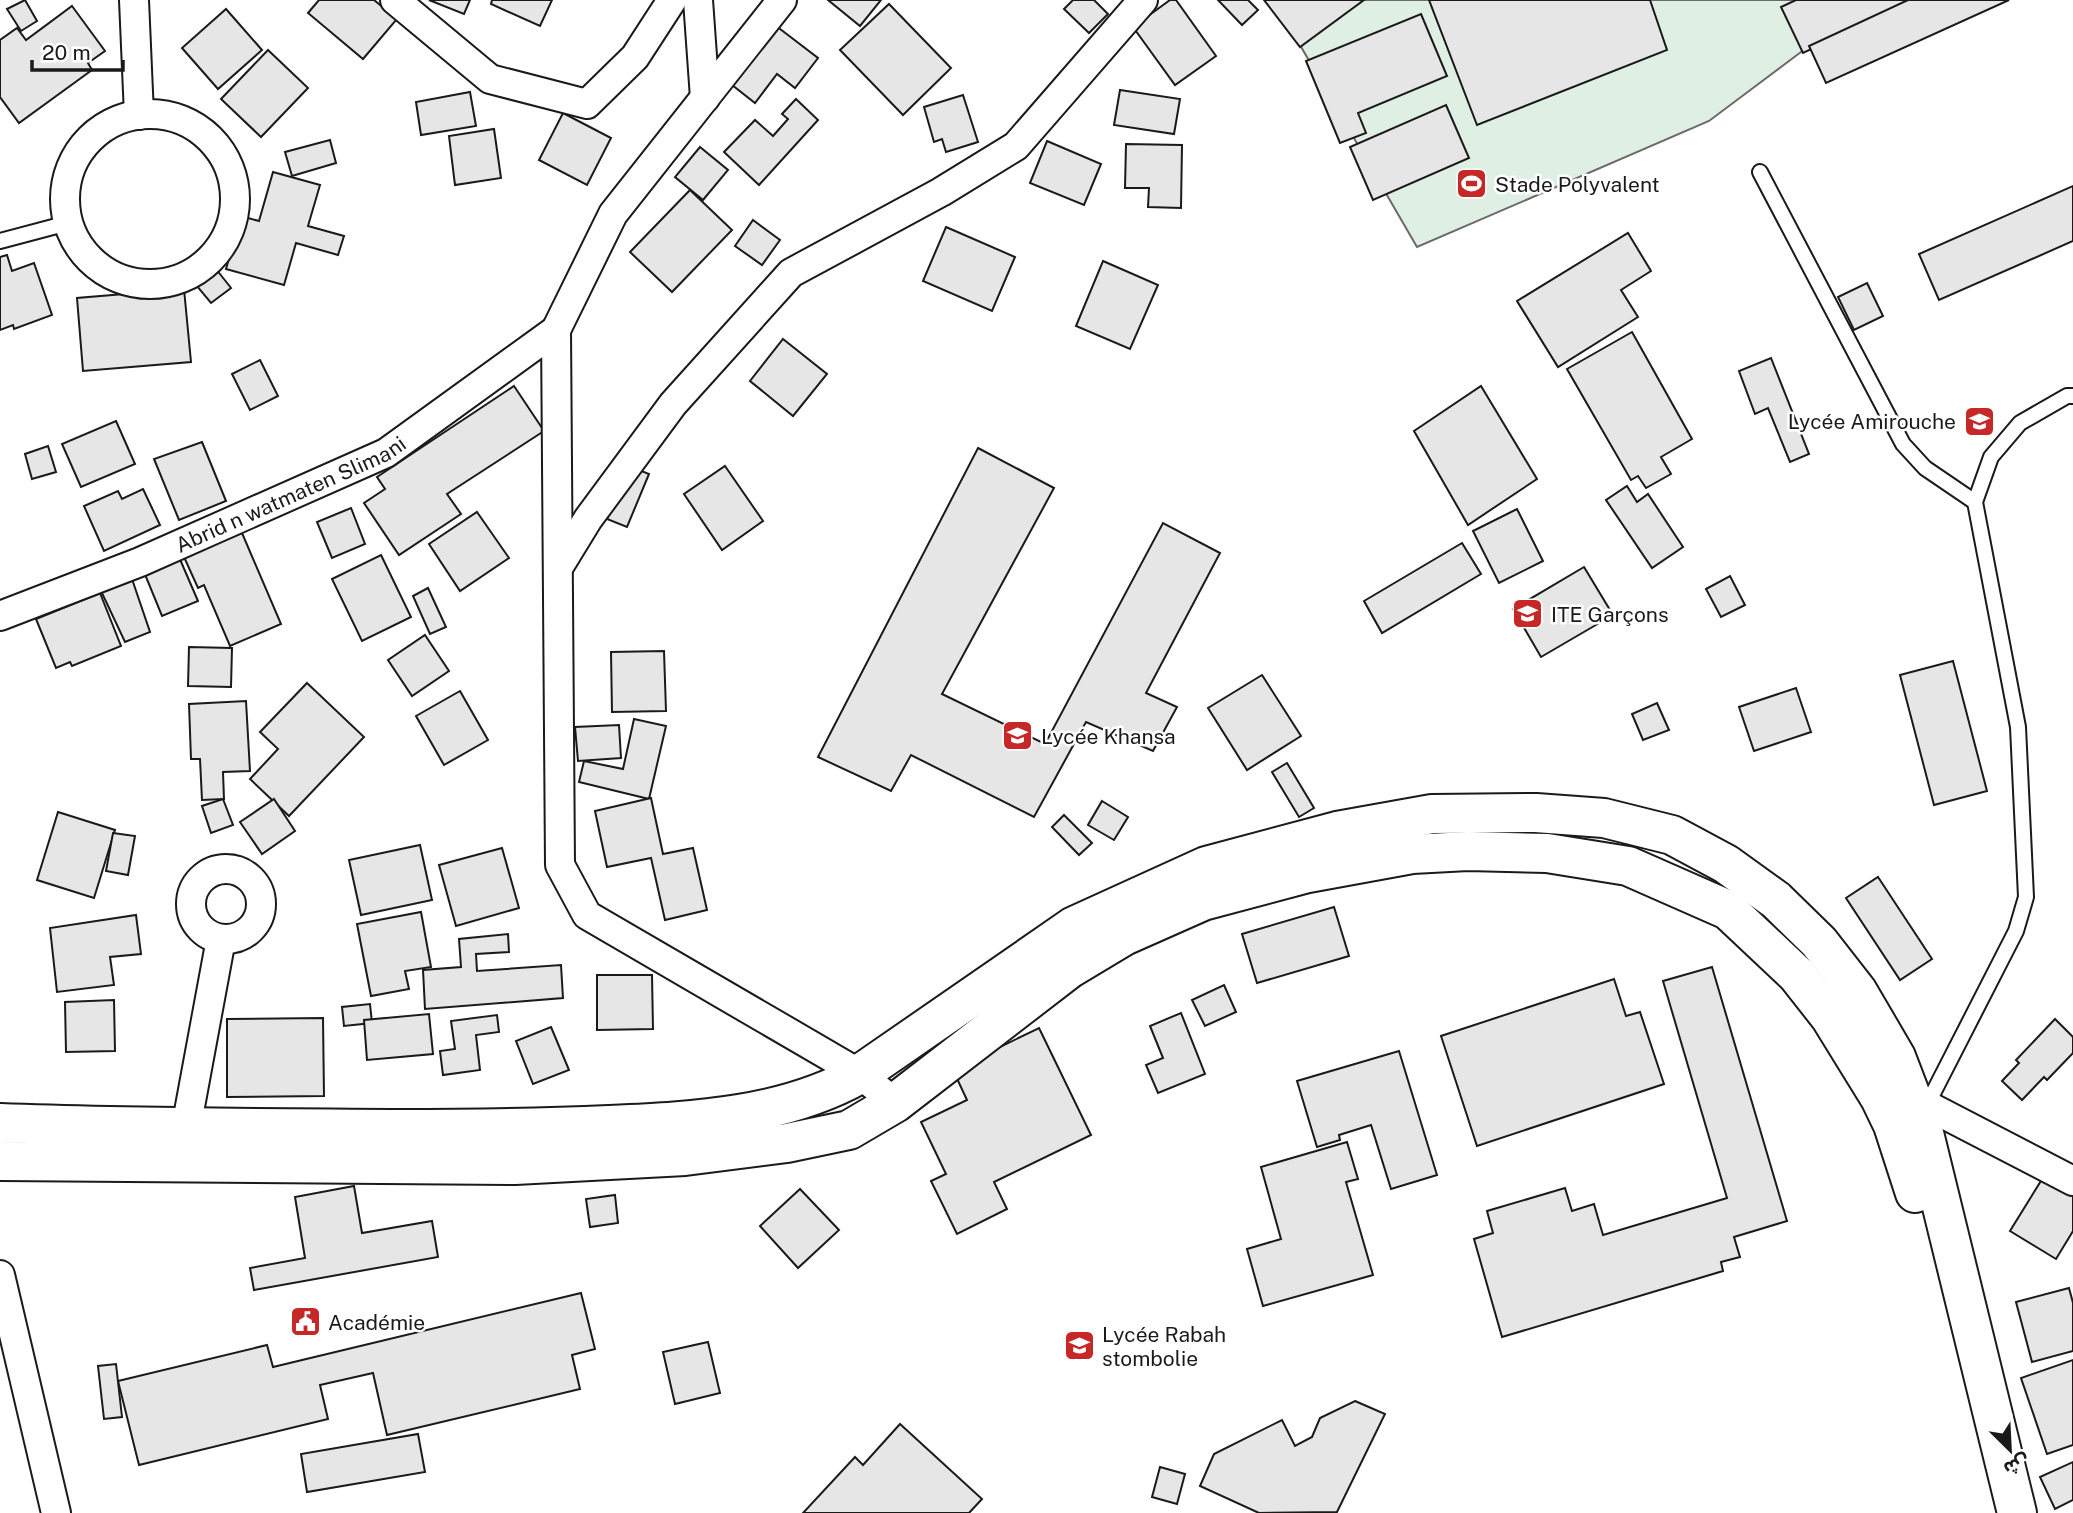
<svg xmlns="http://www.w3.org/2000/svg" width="2073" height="1513" font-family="'Public Sans','Noto Sans Arabic',sans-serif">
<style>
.green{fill:#e0efe3;stroke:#6a6a6a;stroke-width:2}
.building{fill:#e6e6e6;stroke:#1a1a1a;stroke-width:2}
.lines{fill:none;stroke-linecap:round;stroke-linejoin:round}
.lane-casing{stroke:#1a1a1a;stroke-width:18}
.street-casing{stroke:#1a1a1a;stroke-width:32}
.secondary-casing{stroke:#1a1a1a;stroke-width:42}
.lane{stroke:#fff;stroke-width:14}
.street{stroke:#fff;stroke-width:28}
.secondary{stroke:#fff;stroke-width:38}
.labels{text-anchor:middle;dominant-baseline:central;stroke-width:5;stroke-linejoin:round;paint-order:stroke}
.poi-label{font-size:21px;fill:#1a1a1a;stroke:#fff;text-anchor:start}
.street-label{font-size:21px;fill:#1a1a1a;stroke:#fff}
</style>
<rect width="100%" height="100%" fill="#fff"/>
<path class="green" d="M1337,0H1908L1809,46L1709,121L1417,247L1300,45Z"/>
<g class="building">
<path d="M25,0L37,21L21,31L7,9Z"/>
<path d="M319,0H374L397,19L363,59L308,13Z"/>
<path d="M429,0H470L464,14Z"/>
<path d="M492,0H552L540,26L491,4Z"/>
<path d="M828,0H881L860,26Z"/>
<path d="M1073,0H1094L1108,14L1089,33L1064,9Z"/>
<path d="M1170,0H1176L1216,56L1175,85L1133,27Z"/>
<path d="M1218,0H1248L1258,10L1242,25Z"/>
<path d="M1264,0H1364L1300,47Z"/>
<path d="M1429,0H1650L1667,50L1477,125Z"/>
<path d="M1796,0H1916L1803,53L1781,7Z"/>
<path d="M1908,0H2009L1826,83L1809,46Z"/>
<path d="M889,4L951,68L903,115L840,50Z"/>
<path d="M72,6L105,51L88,63L92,70L19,123L0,97V40L17,28L26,40Z"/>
<path d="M226,9L262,50L218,89L182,48Z"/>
<path d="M1421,14L1447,76L1358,113L1366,133L1340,143L1306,61Z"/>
<path d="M767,19L818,58L795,88L777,74L755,103L727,81Z"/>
<path d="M268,50L308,88L261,137L221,99Z"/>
<path d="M1120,90L1180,99L1174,134L1114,125Z"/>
<path d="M470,92L476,126L421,135L416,102Z"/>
<path d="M963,95L978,142L946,152L942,139L934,142L924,107Z"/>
<path d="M796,99L818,120L759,185L724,152L755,120L773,136L788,119L782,114Z"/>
<path d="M1446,105L1469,158L1373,200L1350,147Z"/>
<path d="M563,113L611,138L587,185L539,160Z"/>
<path d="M494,129L501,178L455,185L449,136Z"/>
<path d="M330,140L336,163L292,176L285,152Z"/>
<path d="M1047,141L1101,164L1084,205L1030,183Z"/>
<path d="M1126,144L1182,145L1181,208L1148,207L1149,188H1125Z"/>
<path d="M700,147L728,170L703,200L675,177Z"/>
<path d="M273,172L320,185L308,226L344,236L338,255L296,243L284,285L226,269L241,216L259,221Z"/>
<path d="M2073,186V241L1939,300L1919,254Z"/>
<path d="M690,190L732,230L672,292L630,252Z"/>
<path d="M753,220L780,240L762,265L735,246Z"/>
<path d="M946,227L1015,257L992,311L923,281Z"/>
<path d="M1628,233L1651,271L1621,290L1638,317L1558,367L1517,301Z"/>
<path d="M7,255L12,271L34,263L52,315L14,329L13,325L0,330V257Z"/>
<path d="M1103,261L1158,285L1130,349L1076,326Z"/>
<path d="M216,269L231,288L211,303L196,285Z"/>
<path d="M1867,283L1883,316L1854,330L1838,297Z"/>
<path d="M184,289L191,362L83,371L77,298Z"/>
<path d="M1632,332L1692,439L1661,457L1671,474L1646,488L1638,476L1631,480L1567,369Z"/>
<path d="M783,339L827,374L793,416L750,381Z"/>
<path d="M1771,358L1809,454L1790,462L1768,408L1755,414L1739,371Z"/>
<path d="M260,360L278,396L250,410L232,374Z"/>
<path d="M514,386L544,431L447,494L461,514L399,555L364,503L385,489L377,477Z"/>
<path d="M1481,386L1537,479L1468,525L1414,431Z"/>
<path d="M116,421L135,464L81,487L62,444Z"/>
<path d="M202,442L226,501L179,520L154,459Z"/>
<path d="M48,446L56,472L32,479L25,454Z"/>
<path d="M978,448L1054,488L942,694L1045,744L1163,523L1220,553L1146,693L1177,707L1153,751L1086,722L1034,817L911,755L891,791L818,757Z"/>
<path d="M629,466L649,474L627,527L607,519Z"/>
<path d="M725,466L763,521L722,550L684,494Z"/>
<path d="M1627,486L1637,502L1648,494L1683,547L1652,568L1606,500Z"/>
<path d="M143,489L160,525L104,551L84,506L118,491L122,499Z"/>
<path d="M351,508L365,544L332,558L317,522Z"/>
<path d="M1517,509L1543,561L1499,583L1473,531Z"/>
<path d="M477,512L509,558L460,591L429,544Z"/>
<path d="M242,533L281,624L230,646L204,585L198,588L184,557Z"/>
<path d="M1462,543L1481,574L1382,633L1364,601Z"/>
<path d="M381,555L411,617L362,641L332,579Z"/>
<path d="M179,557L198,601L162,616L144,572Z"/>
<path d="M1584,567L1613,615L1541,657L1513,609Z"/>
<path d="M1730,576L1745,605L1721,617L1706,589Z"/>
<path d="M132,579L150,632L125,642L101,591Z"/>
<path d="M428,588L446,627L430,634L413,596Z"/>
<path d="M100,593L121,646L72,666L70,662L56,668L36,619Z"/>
<path d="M425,635L449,671L412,696L388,660Z"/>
<path d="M189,647L232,648L231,687L188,686Z"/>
<path d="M664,651L666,711L612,712L611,652Z"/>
<path d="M1953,661L1987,791L1934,805L1900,675Z"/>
<path d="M1262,675L1301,736L1247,770L1208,708Z"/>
<path d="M307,683L364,737L289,816L250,779L278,749L260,732Z"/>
<path d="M1796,688L1811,732L1754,751L1739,707Z"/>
<path d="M460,691L488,740L444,765L416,716Z"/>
<path d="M246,701L250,771L223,772L224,799L202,800L200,759H191L189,704Z"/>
<path d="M1657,703L1669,730L1643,740L1632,714Z"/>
<path d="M634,719L666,726L649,799L579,782L584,761L623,769Z"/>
<path d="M619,725L621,758L578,761L575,727Z"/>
<path d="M1287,763L1314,808L1299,817L1272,772Z"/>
<path d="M651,798L663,854L693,848L707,910L665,920L651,858L607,867L595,811Z"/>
<path d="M223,799L233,825L211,833L202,806Z"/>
<path d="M274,799L295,831L262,854L240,822Z"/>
<path d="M1102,801L1128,817L1114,840L1088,825Z"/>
<path d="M58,812L115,830L94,898L37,880Z"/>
<path d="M1064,815L1092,843L1079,855L1052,827Z"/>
<path d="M113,833L135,836L128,875L106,871Z"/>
<path d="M420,845L432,900L361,915L349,860Z"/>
<path d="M502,848L519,908L456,926L439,865Z"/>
<path d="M1878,877L1932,959L1900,980L1846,898Z"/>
<path d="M1334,907L1349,956L1257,983L1242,934Z"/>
<path d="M421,912L431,967L405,971L409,989L371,996L357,924Z"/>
<path d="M136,915L141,954L110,957L114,985L57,992L50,928Z"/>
<path d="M508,934L509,952L476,954L477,971L561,965L563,998L425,1009L423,970L461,967L459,939Z"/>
<path d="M1712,967L1787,1221L1734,1237L1740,1257L1721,1262L1723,1271L1502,1337L1474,1239L1493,1233L1487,1211L1565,1188L1572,1211L1594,1204L1603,1235L1727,1198L1663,981Z"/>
<path d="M597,975H652L653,1029L597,1030Z"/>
<path d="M1614,979L1626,1016L1640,1012L1664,1084L1477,1146L1441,1036Z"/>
<path d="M1224,985L1236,1012L1205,1026L1192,1000Z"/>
<path d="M114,1000L115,1051L66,1052L65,1002Z"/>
<path d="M370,1004L372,1023L344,1026L342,1007Z"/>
<path d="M1181,1013L1205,1074L1158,1093L1146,1065L1163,1058L1150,1026Z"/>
<path d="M429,1014L433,1054L367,1060L364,1020Z"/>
<path d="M497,1015L499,1032L476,1035L480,1070L443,1075L440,1051L455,1049L451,1021Z"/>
<path d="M323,1018L324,1096L227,1097V1019Z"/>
<path d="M2055,1019L2073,1037V1053L2047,1080L2044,1077L2022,1100L2002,1081L2019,1063L2016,1060Z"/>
<path d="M551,1027L569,1070L533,1084L516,1041Z"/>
<path d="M1039,1028L1091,1135L994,1182L1007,1209L957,1234L931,1181L946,1174L921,1122L967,1100L953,1070Z"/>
<path d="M1399,1051L1437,1175L1391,1189L1371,1125L1339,1135L1340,1140L1317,1147L1297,1081Z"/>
<path d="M1347,1142L1358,1179L1346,1182L1373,1275L1263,1306L1247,1249L1281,1239L1261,1167Z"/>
<path d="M2044,1176L2073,1194V1231L2056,1259L2010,1231Z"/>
<path d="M354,1186L362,1233L432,1221L438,1257L254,1290L250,1268L305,1258L295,1197Z"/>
<path d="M800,1189L839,1230L798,1268L760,1226Z"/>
<path d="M615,1195L618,1223L590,1227L586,1199Z"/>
<path d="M2069,1288L2073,1303V1351L2032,1362L2016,1302Z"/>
<path d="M581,1293L595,1349L572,1355L580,1389L387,1435L373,1373L320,1385L328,1419L139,1465L118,1381L267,1345L273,1367Z"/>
<path d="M708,1342L720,1393L675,1404L663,1352Z"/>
<path d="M2073,1360V1445L2047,1454L2021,1378Z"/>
<path d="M116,1364L122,1417L104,1419L98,1366Z"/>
<path d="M1355,1401L1385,1414L1337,1512L1259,1513L1200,1486L1214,1454L1282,1420L1295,1446L1312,1437L1320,1418Z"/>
<path d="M900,1424L982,1499L969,1513H803L855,1457L863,1465Z"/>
<path d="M418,1434L425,1472L307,1492L301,1454Z"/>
<path d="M2073,1462V1500L2055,1509L2040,1477Z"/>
<path d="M1160,1467L1185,1474L1177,1504L1152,1497Z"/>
</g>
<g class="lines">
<defs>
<g id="lane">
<path d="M1760,172L1903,444L1925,468L1975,502"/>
<path d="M0,241L68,223"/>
<path d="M1927,1105L2016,931L2026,897L2018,727L1975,502L1991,457L2020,423L2067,396H2073"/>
</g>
<g id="street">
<path d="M134,0L139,115"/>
<path d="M395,0L490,79L587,104L635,57L672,0"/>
<path d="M698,0L705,98"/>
<path d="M782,0L613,214L556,330L560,865L587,915L860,1074L895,1103"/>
<circle cx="150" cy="199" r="85"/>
<path d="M558,568L588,519L673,404L791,273L941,192L1016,146L1143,0"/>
<path id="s1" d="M0,616L140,562L386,453L556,330"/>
<circle cx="226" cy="904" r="35"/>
<path d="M1904,1097H1911L2073,1181"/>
<path d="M186,1128L221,939"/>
<path d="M0,1275L56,1513"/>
</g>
<g id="secondary">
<path d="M0,1123C132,1128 265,1128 397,1129C468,1129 538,1128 609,1125C695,1121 784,1117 860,1074L1074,926L1206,866L1337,831L1432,814L1536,813L1604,818L1672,835L1726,864L1776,900L1819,942L1858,992L1896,1057L1922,1125L2017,1513"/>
<path d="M0,1161L515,1165L685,1156L787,1143L849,1130L895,1103L1069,969L1124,936L1203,901L1308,873L1412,854L1468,851L1547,853L1628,866L1728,910L1797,975L1830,1017L1880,1098L1893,1125L1915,1193"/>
</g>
</defs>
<use href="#lane" class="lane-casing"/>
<use href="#street" class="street-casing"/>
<use href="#secondary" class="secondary-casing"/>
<use href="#lane" class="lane"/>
<use href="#street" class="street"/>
<use href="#secondary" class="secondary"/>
</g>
<defs>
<symbol id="stadium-square" viewBox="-11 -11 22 22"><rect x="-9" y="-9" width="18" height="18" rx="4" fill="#c62828" stroke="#fff"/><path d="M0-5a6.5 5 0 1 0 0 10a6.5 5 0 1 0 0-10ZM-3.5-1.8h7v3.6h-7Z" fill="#fff"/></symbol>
<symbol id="school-square" viewBox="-11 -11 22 22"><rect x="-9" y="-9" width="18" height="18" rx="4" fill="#c62828" stroke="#fff"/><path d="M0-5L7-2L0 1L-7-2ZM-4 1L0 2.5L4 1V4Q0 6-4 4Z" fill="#fff"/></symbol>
<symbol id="university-square" viewBox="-11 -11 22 22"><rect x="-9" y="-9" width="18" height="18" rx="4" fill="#c62828" stroke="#fff"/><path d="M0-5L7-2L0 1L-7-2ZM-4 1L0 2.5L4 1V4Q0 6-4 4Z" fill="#fff"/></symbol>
<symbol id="civic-square" viewBox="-11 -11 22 22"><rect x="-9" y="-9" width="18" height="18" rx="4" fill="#c62828" stroke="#fff"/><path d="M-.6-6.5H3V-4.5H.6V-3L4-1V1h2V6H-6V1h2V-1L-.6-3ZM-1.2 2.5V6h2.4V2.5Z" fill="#fff"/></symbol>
</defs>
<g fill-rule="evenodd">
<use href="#stadium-square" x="1454" y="166" width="35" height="35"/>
<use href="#school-square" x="1962" y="404" width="35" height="35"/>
<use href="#university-square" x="1510" y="596" width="35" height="35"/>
<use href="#school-square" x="1000" y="718" width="35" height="35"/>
<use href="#civic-square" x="288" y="1304" width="35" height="35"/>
<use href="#school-square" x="1062" y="1328" width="35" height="35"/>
</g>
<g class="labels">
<g class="poi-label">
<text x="1495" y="184">Stade Polyvalent</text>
<text x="1956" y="421" text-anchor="end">Lycée Amirouche</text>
<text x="1551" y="614">ITE Garçons</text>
<text x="1041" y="736">Lycée Khansa</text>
<text x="328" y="1322">Académie</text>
<text x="1102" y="1334">Lycée Rabah<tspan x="1102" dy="24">stombolie</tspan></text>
</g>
<g class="street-label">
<text stroke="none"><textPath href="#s1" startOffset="315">Abrid n watmaten Slimani</textPath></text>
</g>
</g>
<g transform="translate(2010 1450) rotate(156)" stroke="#ffffff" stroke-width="5" paint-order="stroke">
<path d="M0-5L12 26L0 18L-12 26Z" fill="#1a1a1a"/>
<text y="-10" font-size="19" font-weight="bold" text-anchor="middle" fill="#1a1a1a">ش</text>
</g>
<path d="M32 60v10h91v-10" fill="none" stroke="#1a1a1a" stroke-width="3.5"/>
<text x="42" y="60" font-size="21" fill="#1a1a1a" stroke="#ffffff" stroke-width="5" paint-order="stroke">20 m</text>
</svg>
